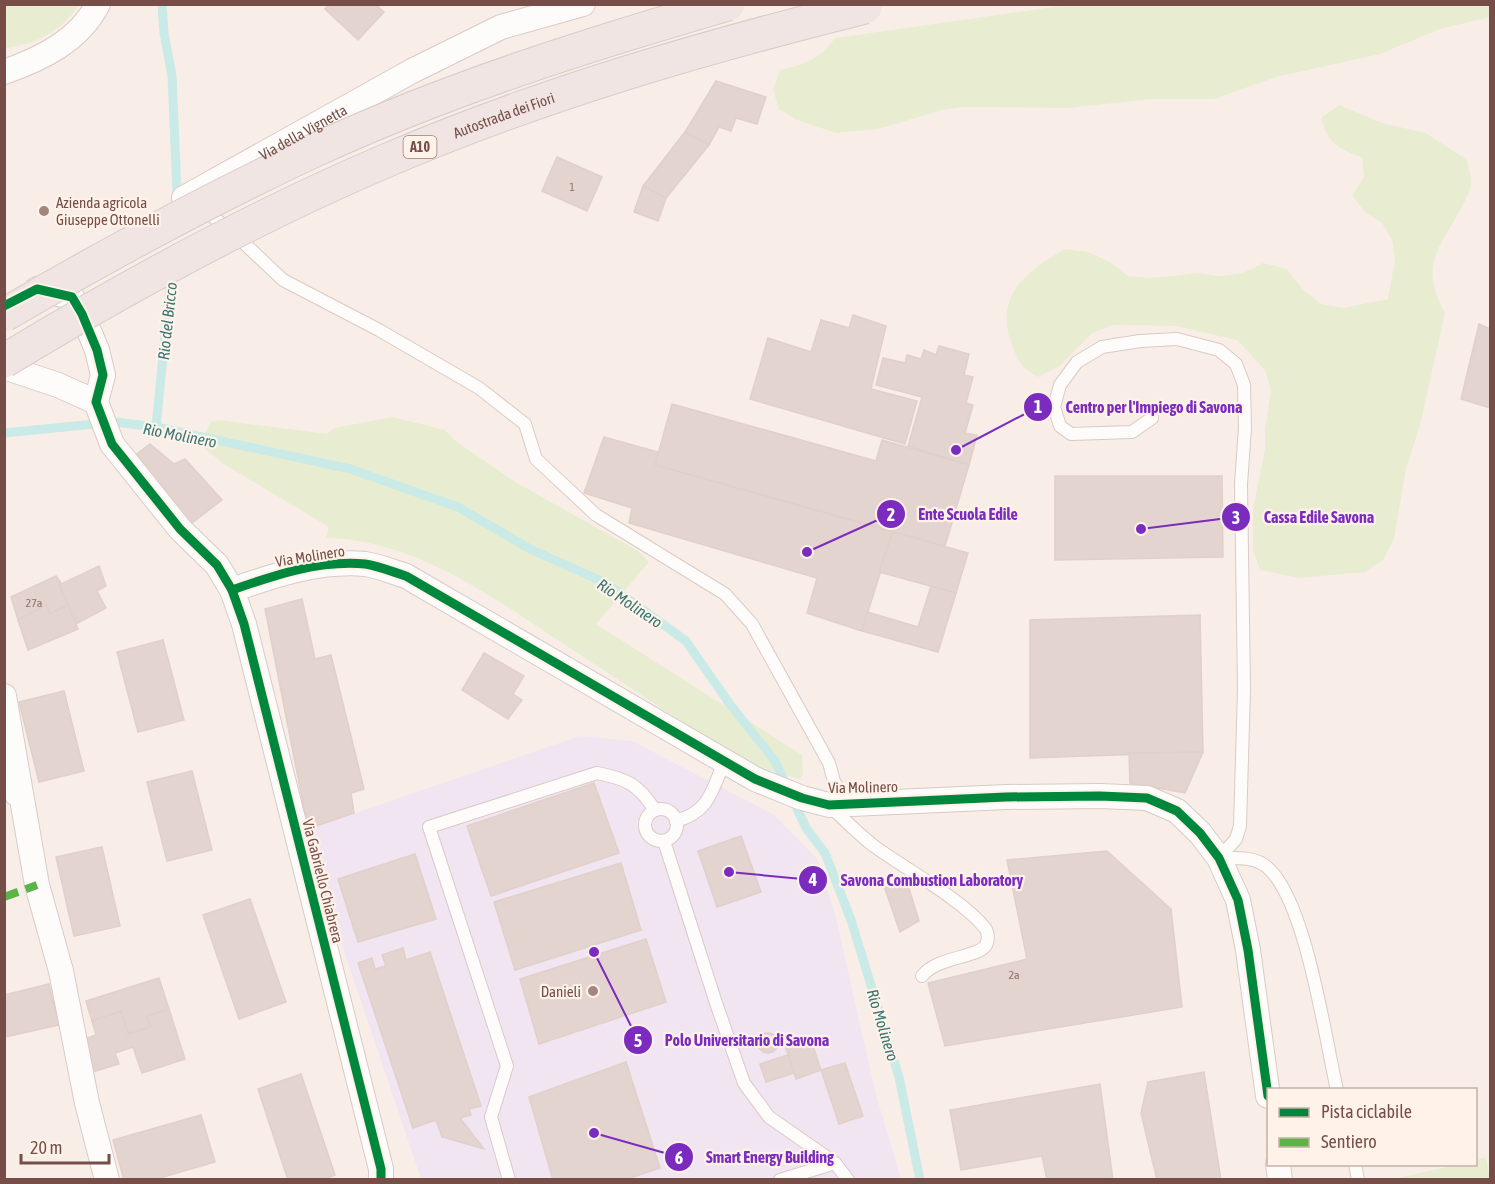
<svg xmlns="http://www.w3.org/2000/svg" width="1495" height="1184" font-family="'Asap Condensed',sans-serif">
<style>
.education{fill:#f0e5f1}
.green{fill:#e8edd1}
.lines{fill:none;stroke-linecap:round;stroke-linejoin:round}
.stream{stroke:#c9eae6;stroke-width:9}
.building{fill:#e4d4cf;stroke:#e1cfc9;stroke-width:1.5}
.service-casing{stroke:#d9cac6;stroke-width:14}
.minor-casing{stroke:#d9cac6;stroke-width:26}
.service{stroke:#fefcfb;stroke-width:12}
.minor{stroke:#fefcfb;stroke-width:24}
.motorway-bridge-casing{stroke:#d9cbc7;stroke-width:35;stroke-linecap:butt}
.motorway-bridge{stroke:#f1e5e3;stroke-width:33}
.quiet{stroke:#5ab447;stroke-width:8;stroke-dasharray:15 8;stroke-linecap:butt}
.cycleway-casing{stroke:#fff2e9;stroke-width:13}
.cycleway{stroke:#00873e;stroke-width:9}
.poi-dot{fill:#a4867f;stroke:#fff2e9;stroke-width:2}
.labels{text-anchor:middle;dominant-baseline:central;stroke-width:4.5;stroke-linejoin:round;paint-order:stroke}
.number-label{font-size:12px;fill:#93726b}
.shield{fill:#fff2e9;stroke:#9f7f78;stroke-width:1.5}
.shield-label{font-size:14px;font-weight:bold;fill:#764e47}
.street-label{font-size:15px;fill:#764e47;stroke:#fff2e9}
.poi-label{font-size:15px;fill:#764e47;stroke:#fff2e9;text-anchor:start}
.water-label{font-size:16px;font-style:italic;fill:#377674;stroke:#fff2e9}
.leader{fill:none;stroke:#7b2cbf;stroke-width:2}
.callout-dot{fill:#7b2cbf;stroke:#fff2e9;stroke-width:2}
.mark-label{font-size:18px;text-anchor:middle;font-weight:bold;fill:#fff}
.callout-label{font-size:16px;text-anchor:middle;font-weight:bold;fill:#7b2cbf;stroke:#fff2e9;stroke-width:4.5;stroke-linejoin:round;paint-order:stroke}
</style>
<rect width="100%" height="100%" fill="#f8eee7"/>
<path class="education" d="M580,736L632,741L774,815L818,860L836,918L876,1095L901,1179H421L305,835L306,830Z"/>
<g class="green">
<path d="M5,4H79V5C61,31 36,45 5,48Z"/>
<path d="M1068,5L1490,4V17L1440,29L1380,54L1276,77L1214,99H1153L1068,108L963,107L942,110L878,129L836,133L797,120L779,109L773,90L780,70C807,64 818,60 835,38Z"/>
<path d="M1339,105L1382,123L1426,133L1467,160C1468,167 1472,177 1471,184C1470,193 1463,205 1458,214C1435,253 1421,269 1445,313L1420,425L1406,469L1394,539L1383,560L1365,572L1299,578L1260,570L1253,551V510L1265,449V429L1271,390L1265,370L1237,340L1176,326L1113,325L1092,333L1060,366L1038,377C1019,366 1019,363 1011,342C994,295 1028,270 1065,249L1088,252L1110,262L1128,276L1151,278L1198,273L1220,276L1243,273L1263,263L1287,269L1302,289L1321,304L1343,308L1388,299L1395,259L1392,240L1382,223L1364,211L1352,195L1364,177L1362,158C1337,147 1329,145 1321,118Z"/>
<path d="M393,417L445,430L457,442L517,483L638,551L649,562L596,624L802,755L803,774L800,779L762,768L733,755C681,721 629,687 576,652C502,604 418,539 326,538L329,527L225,465L204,448L202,439L211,422L218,420L327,434L334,428Z"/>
<path d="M1486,1157L1490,1179H1392L1456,1165L1476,1164V1160Z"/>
</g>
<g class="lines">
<g class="stream">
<path d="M162,4L164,33L172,76L177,192"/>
<path d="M156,427L171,275"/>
<path d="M4,433L115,422L156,427L350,469L458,507L530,549L606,583L686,641L729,703L775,761L787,787"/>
<path d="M793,800L806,828L825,853L851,920L899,1077L920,1180"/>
</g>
</g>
<g class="building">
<path d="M329,4H375L384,12L358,40L325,9Z"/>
<path d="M716,81L766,97L757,124L736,118L731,131L719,127L709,145L685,132Z"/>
<path d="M685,132L709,145L666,198L643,186Z"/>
<path d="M557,157L602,177L587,211L542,191Z"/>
<path d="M643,186L666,198L658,221L634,212Z"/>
<path d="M853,315L886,326L871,389L917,401L905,444L750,399L768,338L811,352L821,320L849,328Z"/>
<path d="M1479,324L1490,329V408L1461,399Z"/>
<path d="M939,346L969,354L964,375L973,377L966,403L973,405L965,433L977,435L969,465L908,446L922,397L876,385L883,358L905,363L907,355L921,359L924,350L936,355Z"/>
<path d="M672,404L876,461L882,440L969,465L945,546L655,465Z"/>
<path d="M604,437L658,452L655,465L893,532L862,631L807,613L817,578L629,523L632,508L584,493Z"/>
<path d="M150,444L174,464L185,459L222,500L189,525L133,457Z"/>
<path d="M1055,476H1222L1223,557L1055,560Z"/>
<path d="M893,532L968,553L956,593L879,572Z"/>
<path d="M99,566L106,586L97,591L106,608L76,624L59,585Z"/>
<path d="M56,576L61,583L59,585L68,605L50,614L46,605L18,620L11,597Z"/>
<path d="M931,586L956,593L938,652L862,631L867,612L918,627Z"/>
<path d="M302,599L315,659L331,655L364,789L351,793L354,813L308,829L265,609Z"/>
<path d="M46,605L50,614L68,605L78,629L28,650L18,620Z"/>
<path d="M1200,615L1203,752L1030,758V620Z"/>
<path d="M163,640L184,720L138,732L117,652Z"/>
<path d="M484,653L524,676L513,694L522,700L508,719L462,690Z"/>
<path d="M64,691L84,771L39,782L19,702Z"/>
<path d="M1203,752L1185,793L1130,783L1129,753Z"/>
<path d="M192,771L212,850L167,861L147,782Z"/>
<path d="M594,783L619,853L491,896L467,826Z"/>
<path d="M741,836L761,892L717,907L698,851Z"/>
<path d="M102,847L120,926L74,936L56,857Z"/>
<path d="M1107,851L1171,909L1182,1007L945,1046L928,983L1027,959L1007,860Z"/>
<path d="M415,854L436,919L358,942L338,879Z"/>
<path d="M621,863L641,930L515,970L494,902Z"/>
<path d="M907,882L919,921L900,932L884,886Z"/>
<path d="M250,899L286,1002L239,1019L203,915Z"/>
<path d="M646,939L666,1002L539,1044L520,979Z"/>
<path d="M403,948L406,960L430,952L481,1106L469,1109L471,1115L460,1118L484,1149L442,1137L436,1120L413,1128L358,963L372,958L375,969L386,966L382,955Z"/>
<path d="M159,978L169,1009L147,1016L151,1027L128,1034L121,1011L92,1021L86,1001Z"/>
<path d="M49,984L59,1025L5,1037L4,995Z"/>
<path d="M169,1009L185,1059L142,1073L133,1047L115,1053L119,1064L92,1072L82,1040L96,1035L92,1021L121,1011L128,1034L151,1027L147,1016Z"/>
<circle cx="768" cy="1043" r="10"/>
<path d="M811,1040L821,1070L796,1079L786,1048Z"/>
<path d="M788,1055L794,1073L766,1082L760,1064Z"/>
<path d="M626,1062L660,1168L624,1180H553L529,1097Z"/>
<path d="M845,1063L863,1116L839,1124L821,1070Z"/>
<path d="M1204,1072L1221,1180H1157L1141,1113L1148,1082Z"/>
<path d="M301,1074L335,1175L321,1180H288L258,1089Z"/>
<path d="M1100,1084L1113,1180H1047L1042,1156L961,1170L950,1110Z"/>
<path d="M201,1115L215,1162L153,1180H124L113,1140Z"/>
</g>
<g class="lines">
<defs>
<g id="service">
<path d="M202,209L229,229L283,280L379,330L479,388L525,424L536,459L596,515L725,594L752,624L829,763L834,781L846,804"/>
<path d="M1152,418L1132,432L1071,434L1060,426L1054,407L1060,385L1077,362L1102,347L1140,341L1177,339L1219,350L1236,364L1244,385L1245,428L1241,484L1244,689L1240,826L1236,839L1219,858"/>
<path d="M4,776L12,798"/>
<path d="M830,806C844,819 858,834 874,846C905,869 962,899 985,928C988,932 989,939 986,945C978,958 938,956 922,976"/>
<circle cx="661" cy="825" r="16"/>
<path d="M676,821C709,812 712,791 724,762"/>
<path d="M664,841L716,1003L744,1083L769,1117L835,1163L848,1180"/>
<path d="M1219,858C1235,858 1254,856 1267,867C1306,900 1325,1038 1337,1090"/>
<path d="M1355,1164L1358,1180"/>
<path d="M509,1180L491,1117L507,1066L429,827L597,773C627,779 638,784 655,810"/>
<path d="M780,1180L835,1163"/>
</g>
<g id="minor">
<path d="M4,72C41,59 79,41 98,4"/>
<path id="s1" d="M184,198L412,71L501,27L583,4"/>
<path d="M37,289L72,297L82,314L97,350L103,375L96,402L112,444L180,529L217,565L232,590L244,624L381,1169V1180"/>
<path d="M4,367L58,385L96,402"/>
<path d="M232,590C275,575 319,560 365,564C379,566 393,572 406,576L755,779L802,798L829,805L1006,797L1100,796L1147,798L1177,811L1200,833L1219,858L1238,900L1248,950L1268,1096"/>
<path d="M4,696L37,885L61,971L87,1103L107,1180"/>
<path d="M1278,1164L1280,1180"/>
</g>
</defs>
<use href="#service" class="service-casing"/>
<use href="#minor" class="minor-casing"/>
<use href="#service" class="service"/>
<use href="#minor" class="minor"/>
<defs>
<g id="motorway-bridge">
<path d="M4,315C105,256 208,200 313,151C447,89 587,45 728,4"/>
<path id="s2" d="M4,361C126,287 252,218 383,162C538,95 701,48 865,7"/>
</g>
</defs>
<use href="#motorway-bridge" class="motorway-bridge-casing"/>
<use href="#motorway-bridge" class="motorway-bridge"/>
<path class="quiet" d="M4,897L37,885"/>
<defs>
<g id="cycleway">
<path d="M4,306L37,289L72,297L82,314L97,350L103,375L96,402L112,444L180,529L217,565L232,590L244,624L381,1169V1180"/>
<path d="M232,590C275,575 319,560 365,564C379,566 393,572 406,576L755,779L802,798L829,805L1006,797L1100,796L1147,798L1177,811L1200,833L1219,858L1238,900L1248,950L1268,1096"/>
</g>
</defs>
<use href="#cycleway" class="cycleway-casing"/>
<use href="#cycleway" class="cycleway"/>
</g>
<g class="poi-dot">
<circle cx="44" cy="211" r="6"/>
<circle cx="593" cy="991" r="6"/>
</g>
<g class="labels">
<g class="number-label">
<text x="572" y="187">1</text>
<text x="34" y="603">27a</text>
<text x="1014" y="975">2a</text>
</g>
<rect class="shield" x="403.5" y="136" width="33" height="22" rx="4.5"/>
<g class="shield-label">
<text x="420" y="147">A10</text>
</g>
<g class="street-label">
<text stroke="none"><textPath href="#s2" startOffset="558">Autostrada dei Fiori</textPath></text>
<text stroke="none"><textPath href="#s1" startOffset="136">Via della Vignetta</textPath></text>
<text transform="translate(310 556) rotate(-9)">Via Molinero</text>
<text transform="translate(863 787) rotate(-1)">Via Molinero</text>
<text transform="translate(323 881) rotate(76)">Via Gabriello Chiabrera</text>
</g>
<g class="poi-label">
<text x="56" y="202">Azienda agricola<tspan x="56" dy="17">Giuseppe Ottonelli</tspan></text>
<text x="581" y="991" text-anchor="end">Danieli</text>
</g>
<g class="water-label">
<text transform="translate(167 321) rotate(-84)">Rio del Bricco</text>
<text transform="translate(180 435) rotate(11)">Rio Molinero</text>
<text transform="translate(630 603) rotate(34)">Rio Molinero</text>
<text transform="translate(883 1025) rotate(73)">Rio Molinero</text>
</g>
</g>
<path class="leader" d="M956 450L1038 407M807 552L891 514M1141 529L1236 517M729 872L813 880M594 952L638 1040M594 1133L679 1157"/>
<g class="callout-dot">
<circle cx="956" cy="450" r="6"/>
<circle cx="807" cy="552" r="6"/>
<circle cx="1141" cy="529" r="6"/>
<circle cx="729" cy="872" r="6"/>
<circle cx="594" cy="952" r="6"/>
<circle cx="594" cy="1133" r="6"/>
<circle cx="1038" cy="407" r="15"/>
<circle cx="891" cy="514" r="15"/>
<circle cx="1236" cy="517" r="15"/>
<circle cx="813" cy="880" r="15"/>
<circle cx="638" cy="1040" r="15"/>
<circle cx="679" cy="1157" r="15"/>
</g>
<g class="mark-label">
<text x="1038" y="413">1</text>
<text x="891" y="521">2</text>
<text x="1236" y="524">3</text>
<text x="813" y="886">4</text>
<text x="638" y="1047">5</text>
<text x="679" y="1164">6</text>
</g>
<g class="callout-label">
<text x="1154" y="413">Centro per l'Impiego di Savona</text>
<text x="968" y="520">Ente Scuola Edile</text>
<text x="1319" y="523">Cassa Edile Savona</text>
<text x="932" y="886">Savona Combustion Laboratory</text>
<text x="747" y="1046">Polo Universitario di Savona</text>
<text x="770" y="1163">Smart Energy Building</text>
</g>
<rect width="1495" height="1184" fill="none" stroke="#764e47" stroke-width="12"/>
<rect x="1267" y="1088" width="210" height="78" fill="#fff2e9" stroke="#c8b0a8" stroke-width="1.5"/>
<rect x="1279" y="1108" width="30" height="9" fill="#00873e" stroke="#c8b0a8" stroke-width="1.5"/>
<text x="1321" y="1118" font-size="18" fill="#764e47">Pista ciclabile</text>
<rect x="1279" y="1138" width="30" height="9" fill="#5ab447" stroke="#c8b0a8" stroke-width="1.5"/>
<text x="1321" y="1148" font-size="18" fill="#764e47">Sentiero</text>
<path d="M21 1154v9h88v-9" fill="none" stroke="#764e47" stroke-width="3"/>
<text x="30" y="1154" font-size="18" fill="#764e47" stroke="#fff2e9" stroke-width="4.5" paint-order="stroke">20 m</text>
</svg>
